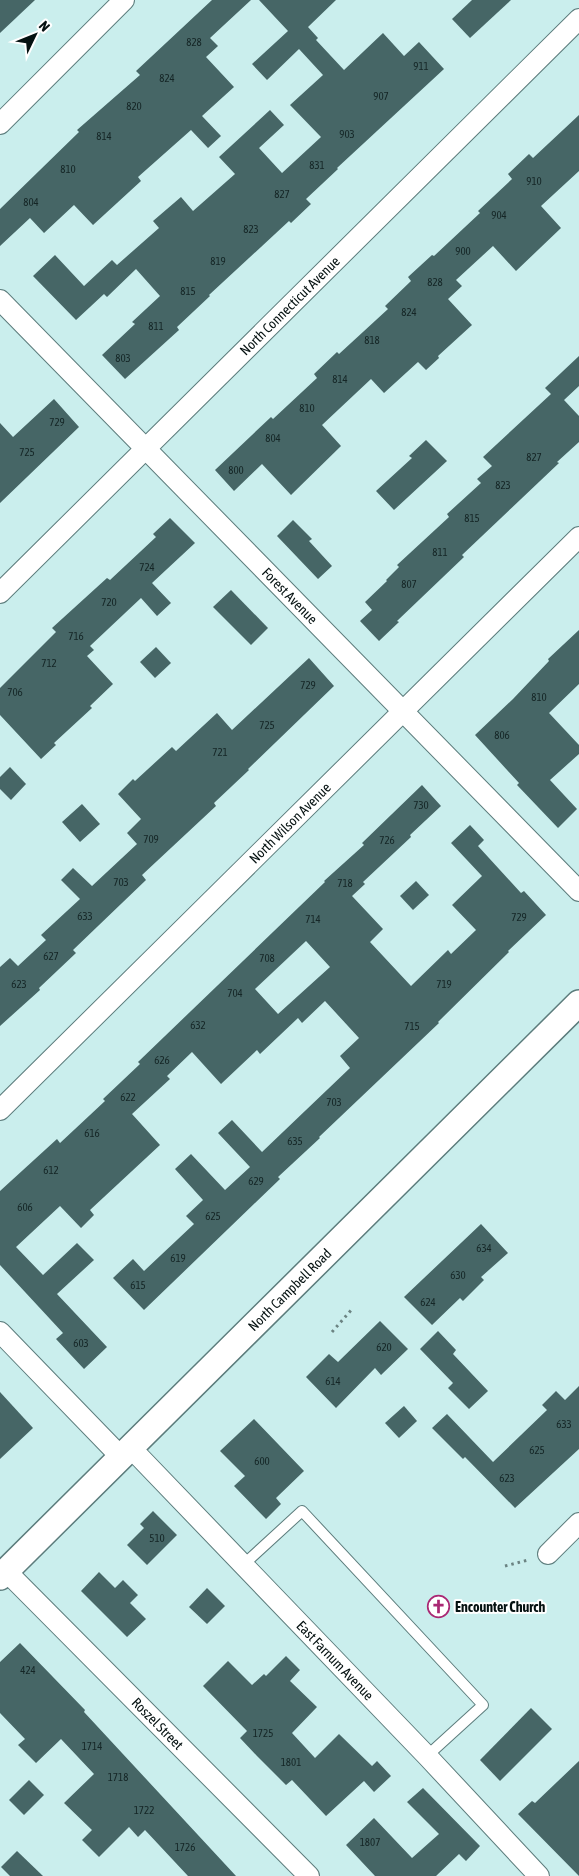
<svg xmlns="http://www.w3.org/2000/svg" width="579" height="1876" font-family="'Asap Condensed',sans-serif">
<style>
.building{fill:#466666;fill-rule:evenodd}
.lines{fill:none;stroke-linecap:round;stroke-linejoin:round}
.service-casing{stroke:#5c7c7c;stroke-width:12}
.minor-casing{stroke:#5c7c7c;stroke-width:22}
.tertiary-casing{stroke:#5c7c7c;stroke-width:28}
.path{stroke:#6b8382;stroke-width:3;stroke-dasharray:2.5 4;stroke-linecap:butt}
.service{stroke:#fff;stroke-width:10}
.minor{stroke:#fff;stroke-width:20}
.tertiary{stroke:#fff;stroke-width:25}
.labels{text-anchor:middle;dominant-baseline:central;stroke-width:4;stroke-linejoin:round;paint-order:stroke}
.number-label{font-size:11px;fill:#152626}
.street-label{font-size:14px;fill:#051111;stroke:#fff}
.poi-label{font-size:14px;font-weight:bold;fill:#051111;stroke:#fff;text-anchor:start}
</style>
<rect width="100%" height="100%" fill="#caeeed"/>
<g class="building">
<path d="M0,0H35L0,33Z"/>
<path d="M212,0H251L210,38L218,46L206,57L234,87L202,116L221,136L208,148L191,130L138,177L141,181L93,225L74,205L44,233L30,218L0,246V209L79,132L77,130L140,75L136,71Z"/>
<path d="M259,0H336L308,27L318,38L316,40L344,70L383,33L404,56L419,42L444,69L337,168L338,169L306,199L311,204L291,223L289,221L209,295L210,296L177,327L179,330L125,379L102,355L135,324L132,322L160,296L136,269L107,297L104,294L76,320L33,276L55,255L84,286L112,260L117,265L159,228L153,221L181,197L193,211L235,174L219,157L270,110L284,125L259,148L282,173L321,137L290,105L323,75L299,49L267,80L252,64L288,31Z"/>
<path d="M472,0H511L470,38L452,19Z"/>
<path d="M579,115V171L541,206L561,228L516,271L493,246L456,280L462,286L448,299L472,325L438,356L439,358L426,370L418,362L384,393L371,379L322,425L341,446L291,495L262,464L234,491L215,470L271,417L273,419L317,378L314,374L337,352L339,354L388,309L385,306L411,281L408,277L432,255L434,256L480,213L478,211L512,179L508,174L529,154L533,158Z"/>
<path d="M579,356V386L564,400L579,416V442L557,462L559,463L462,555L464,557L397,621L399,622L379,641L360,621L372,610L365,602L387,581L386,580L399,567L397,565L449,517L447,514L481,483L477,479L492,466L483,457L551,394L545,388Z"/>
<path d="M54,399L79,427L0,503V423L13,437Z"/>
<path d="M426,440L447,461L394,510L376,491L412,458L409,456Z"/>
<path d="M170,518L195,543L152,583L171,603L157,616L141,598L90,646L94,650L87,656L113,684L90,706L92,708L54,743L56,745L41,759L0,715V688L56,632L52,628L107,578L110,580L156,537L153,534Z"/>
<path d="M293,520L312,539L309,541L332,566L318,579L277,536Z"/>
<path d="M231,590L268,628L251,645L213,607Z"/>
<path d="M579,630V684L549,713L579,745V754L550,780L577,809L558,828L517,785L519,783L475,735L513,699L549,661L548,659Z"/>
<path d="M156,647L171,663L155,678L140,662Z"/>
<path d="M309,658L334,686L248,769L249,770L214,803L216,806L142,875L146,880L73,950L76,953L39,988L40,990L0,1026V967L10,958L18,966L46,940L41,935L80,899L61,880L73,868L92,886L137,844L127,833L141,819L118,794L133,779L135,781L172,747L176,751L217,713L232,730Z"/>
<path d="M10,767L26,784L11,800L0,789V777Z"/>
<path d="M422,785L441,806L410,835L411,837L363,882L365,884L352,896L383,929L370,942L411,986L448,950L451,954L476,930L452,905L482,876L451,843L470,825L484,840L478,846L521,893L524,891L546,915L508,951L509,952L438,1022L439,1023L319,1137L320,1138L278,1177L280,1179L144,1310L113,1278L133,1259L144,1271L194,1224L186,1216L203,1200L175,1169L191,1154L225,1190L250,1167L218,1133L232,1120L262,1152L350,1068L340,1056L359,1038L325,1001L302,1023L298,1018L260,1054L257,1050L221,1084L192,1052L167,1076L170,1079L132,1114L160,1145L90,1210L94,1215L81,1228L60,1206L16,1247L43,1275L77,1243L94,1260L57,1294L107,1347L84,1369L56,1339L63,1333L0,1265V1191L57,1139L60,1143L105,1101L103,1099L140,1064L138,1062L325,882L324,881L364,845L362,843ZM306,941L330,967L278,1014L255,989Z"/>
<path d="M82,804L100,824L80,842L62,822Z"/>
<path d="M416,881L429,895L413,910L400,896Z"/>
<path d="M481,1224L508,1253L481,1277L484,1280L463,1301L460,1298L432,1325L404,1297Z"/>
<path d="M380,1321L408,1349L381,1375L375,1368L336,1408L306,1377L329,1354L338,1362Z"/>
<path d="M438,1331L456,1350L453,1354L488,1391L469,1409L448,1388L453,1383L420,1349Z"/>
<path d="M579,1386V1449L515,1508L465,1457L463,1459L432,1428L447,1414L493,1462L547,1410L542,1405L556,1391L565,1400Z"/>
<path d="M0,1392L33,1428L0,1459Z"/>
<path d="M404,1406L417,1421L399,1438L385,1423Z"/>
<path d="M254,1419L304,1471L276,1498L281,1504L266,1519L234,1486L245,1476L220,1451Z"/>
<path d="M153,1511L177,1535L147,1565L127,1545L144,1528L140,1524Z"/>
<path d="M99,1572L115,1588L123,1580L138,1595L130,1603L146,1619L127,1637L81,1591Z"/>
<path d="M207,1588L225,1606L207,1624L189,1607Z"/>
<path d="M20,1643L85,1710L84,1712L236,1876H188L145,1830L138,1837L129,1827L99,1857L82,1840L92,1830L64,1803L94,1774L61,1739L36,1763L18,1745L25,1739L0,1713V1662Z"/>
<path d="M286,1656L300,1670L290,1681L317,1707L292,1733L315,1758L339,1734L372,1766L377,1761L391,1776L374,1792L364,1781L326,1816L292,1780L286,1785L257,1756L240,1738L247,1731L203,1686L228,1661L252,1685L264,1674L266,1676Z"/>
<path d="M531,1708L552,1729L500,1781L480,1760Z"/>
<path d="M579,1761V1876L518,1814L532,1801L535,1803Z"/>
<path d="M29,1780L44,1795L24,1815L9,1800Z"/>
<path d="M423,1788L480,1846L466,1861L459,1854L436,1876H375L346,1845L374,1818L412,1858L439,1834L407,1802Z"/>
<path d="M17,1851L43,1876H10L1,1867Z"/>
</g>
<g class="lines">
<defs>
<path id="service" d="M242,1566L302,1511L483,1705L427,1756"/>
<g id="minor">
<path d="M0,124L124,0"/>
<path id="s1" d="M0,300L579,891"/>
<path id="s2" d="M0,593L579,19"/>
<path id="s3" d="M0,1110L579,537"/>
<path d="M0,1332L121,1457"/>
<path id="s4" d="M130,1447L427,1756L539,1876"/>
<path d="M548,1554L579,1523"/>
<path id="s5" d="M6,1571L309,1876"/>
</g>
<g id="tertiary">
<path id="s6" d="M0,1577L579,1003"/>
</g>
</defs>
<use href="#service" class="service-casing"/>
<use href="#minor" class="minor-casing"/>
<use href="#tertiary" class="tertiary-casing"/>
<g class="path">
<path d="M332,1332L353,1308"/>
<path d="M505,1566L528,1560"/>
</g>
<use href="#service" class="service"/>
<use href="#minor" class="minor"/>
<use href="#tertiary" class="tertiary"/>
</g>
<defs>
<symbol id="church-ring" viewBox="-11 -11 22 22"><circle r="9.5" fill="#fff" stroke="#aa2874" stroke-width="1.5"/><path d="M-1.2-6h2.4v3.5h3.3v2.4h-3.3V6h-2.4V-.1h-3.3v-2.4h3.3Z" fill="#aa2874"/></symbol>
</defs>
<g fill-rule="evenodd">
<use href="#church-ring" x="426" y="1594" width="25" height="25"/>
</g>
<g class="labels">
<g class="number-label">
<text x="194" y="42">828</text>
<text x="421" y="66">911</text>
<text x="167" y="78">824</text>
<text x="381" y="96">907</text>
<text x="134" y="106">820</text>
<text x="347" y="134">903</text>
<text x="104" y="136">814</text>
<text x="317" y="165">831</text>
<text x="68" y="169">810</text>
<text x="534" y="181">910</text>
<text x="282" y="194">827</text>
<text x="31" y="202">804</text>
<text x="499" y="215">904</text>
<text x="251" y="229">823</text>
<text x="463" y="251">900</text>
<text x="218" y="261">819</text>
<text x="435" y="282">828</text>
<text x="188" y="291">815</text>
<text x="409" y="312">824</text>
<text x="156" y="326">811</text>
<text x="372" y="340">818</text>
<text x="123" y="358">803</text>
<text x="340" y="379">814</text>
<text x="307" y="408">810</text>
<text x="57" y="422">729</text>
<text x="273" y="438">804</text>
<text x="27" y="452">725</text>
<text x="534" y="457">827</text>
<text x="236" y="470">800</text>
<text x="503" y="485">823</text>
<text x="472" y="518">815</text>
<text x="440" y="552">811</text>
<text x="147" y="567">724</text>
<text x="409" y="584">807</text>
<text x="109" y="602">720</text>
<text x="76" y="636">716</text>
<text x="49" y="663">712</text>
<text x="308" y="685">729</text>
<text x="15" y="692">706</text>
<text x="539" y="697">810</text>
<text x="267" y="725">725</text>
<text x="502" y="735">806</text>
<text x="220" y="752">721</text>
<text x="421" y="805">730</text>
<text x="151" y="839">709</text>
<text x="387" y="840">726</text>
<text x="121" y="882">703</text>
<text x="345" y="883">718</text>
<text x="85" y="916">633</text>
<text x="519" y="917">729</text>
<text x="313" y="919">714</text>
<text x="51" y="956">627</text>
<text x="267" y="958">708</text>
<text x="19" y="984">623</text>
<text x="444" y="984">719</text>
<text x="235" y="993">704</text>
<text x="198" y="1025">632</text>
<text x="412" y="1026">715</text>
<text x="162" y="1060">626</text>
<text x="128" y="1097">622</text>
<text x="334" y="1102">703</text>
<text x="92" y="1133">616</text>
<text x="295" y="1141">635</text>
<text x="51" y="1170">612</text>
<text x="256" y="1181">629</text>
<text x="25" y="1207">606</text>
<text x="213" y="1216">625</text>
<text x="484" y="1248">634</text>
<text x="178" y="1258">619</text>
<text x="458" y="1275">630</text>
<text x="138" y="1285">615</text>
<text x="428" y="1302">624</text>
<text x="81" y="1343">603</text>
<text x="384" y="1347">620</text>
<text x="333" y="1381">614</text>
<text x="564" y="1424">633</text>
<text x="537" y="1450">625</text>
<text x="262" y="1461">600</text>
<text x="507" y="1478">623</text>
<text x="157" y="1538">510</text>
<text x="28" y="1670">424</text>
<text x="263" y="1733">1725</text>
<text x="92" y="1746">1714</text>
<text x="291" y="1762">1801</text>
<text x="118" y="1777">1718</text>
<text x="144" y="1810">1722</text>
<text x="370" y="1842">1807</text>
<text x="185" y="1847">1726</text>
</g>
<g class="street-label">
<text stroke="none"><textPath href="#s2" startOffset="408">North Connecticut Avenue</textPath></text>
<text stroke="none"><textPath href="#s1" startOffset="414">Forest Avenue</textPath></text>
<text stroke="none"><textPath href="#s3" startOffset="408">North Wilson Avenue</textPath></text>
<text stroke="none"><textPath href="#s6" startOffset="408">North Campbell Road</textPath></text>
<text stroke="none"><textPath href="#s4" startOffset="296">East Farnum Avenue</textPath></text>
<text stroke="none"><textPath href="#s5" startOffset="215">Roszel Street</textPath></text>
</g>
<g class="poi-label">
<text x="455" y="1607">Encounter Church</text>
</g>
</g>
<g transform="translate(35 35) rotate(47)" stroke="#ffffff" stroke-width="4" paint-order="stroke">
<path d="M0-4L9 19L0 12L-9 19Z" fill="#051111"/>
<text y="-8" font-size="14" font-weight="bold" text-anchor="middle" fill="#051111">N</text>
</g>
</svg>
